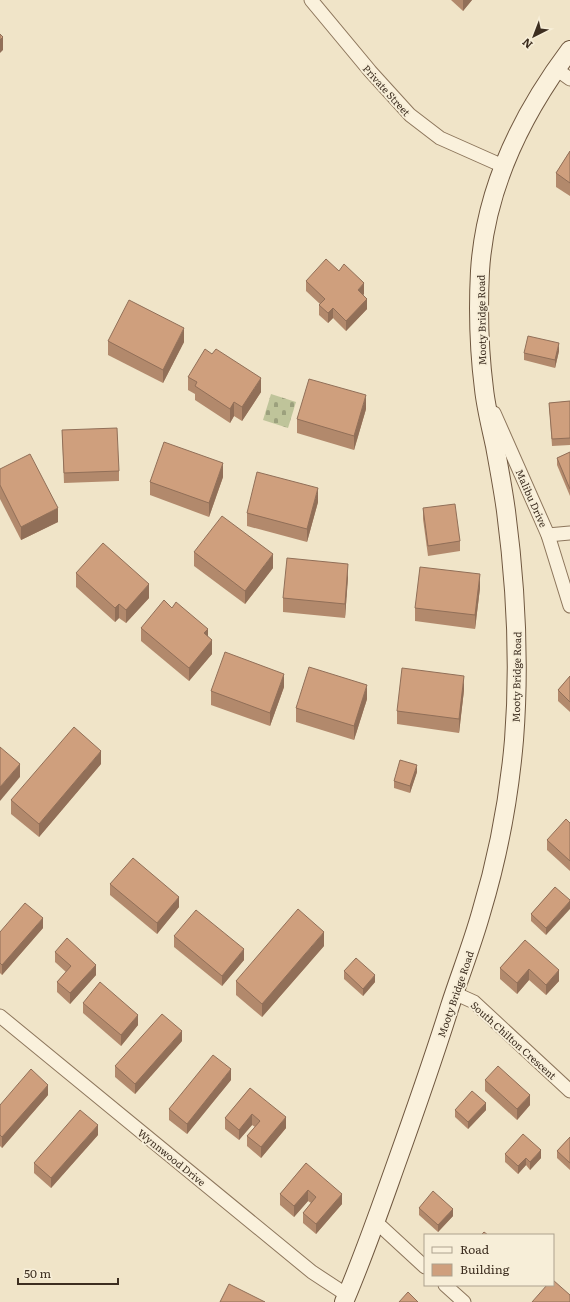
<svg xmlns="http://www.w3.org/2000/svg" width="570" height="1302" font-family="Literata,serif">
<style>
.cemetery{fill:url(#cemetery-stones)}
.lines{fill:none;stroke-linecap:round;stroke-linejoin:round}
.minor-casing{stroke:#8d765c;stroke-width:15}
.secondary-casing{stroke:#6f573f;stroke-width:20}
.minor{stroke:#faf1dc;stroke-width:13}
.secondary{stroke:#faf1dc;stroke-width:18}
.wall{fill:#b2896c}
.shaded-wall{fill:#916f58}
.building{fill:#cf9f7d;stroke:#916f58}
.labels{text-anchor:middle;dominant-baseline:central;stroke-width:4;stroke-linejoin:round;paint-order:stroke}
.street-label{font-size:10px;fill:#3d2e20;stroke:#f7eed8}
</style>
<defs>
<pattern id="cemetery-stones" width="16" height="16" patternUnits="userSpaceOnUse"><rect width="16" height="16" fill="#bfc49a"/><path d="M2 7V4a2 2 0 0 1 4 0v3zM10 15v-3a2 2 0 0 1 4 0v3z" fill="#9ca07d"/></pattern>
</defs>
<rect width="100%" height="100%" fill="#f0e4c8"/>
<path class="cemetery" d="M271,394L296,402L288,428L263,420Z"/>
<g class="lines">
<defs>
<g id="minor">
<path d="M311,0L370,71L410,115L440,138L503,166"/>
<path d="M556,69L570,79"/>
<path d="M494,413L548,535L570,606"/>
<path d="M548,535L570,533"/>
<path d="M454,993L474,1002L570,1091"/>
<path d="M0,1016L312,1272L347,1295"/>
<path d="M375,1221L425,1267"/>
<path d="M445,1285L464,1302"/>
</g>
<path id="secondary" d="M344,1302C363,1258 379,1212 395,1167C414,1114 433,1060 450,1006C460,975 472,945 481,913C498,857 509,798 514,740C520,663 516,587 506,511C503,489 499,468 495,446C491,427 486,408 484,389C479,350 478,310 480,271C485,190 522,114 570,50"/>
</defs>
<use href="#minor" class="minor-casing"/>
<use href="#secondary" class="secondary-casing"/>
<use href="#minor" class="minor"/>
<use href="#secondary" class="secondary"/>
</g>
<g class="wall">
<path d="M451,0H472L463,11Z"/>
<path d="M570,151V196L556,187V173Z"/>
<path d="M306,281L364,294L363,295L367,309L346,331L333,318L328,323L319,315V305L320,304L306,291Z"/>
<path d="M108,341L184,342L163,383L108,355Z"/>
<path d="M559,351L555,368L524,360V353Z"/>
<path d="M188,377L261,392L242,421L234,416L230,423L195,400V394L188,390Z"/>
<path d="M570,401V445L552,446L549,403Z"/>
<path d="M366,409L354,450L297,433V419Z"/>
<path d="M62,430L119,471V481L64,483Z"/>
<path d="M570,452V496L557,465V458Z"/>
<path d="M0,469L58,522L21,540L0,499Z"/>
<path d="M223,477L209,517L150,495V482Z"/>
<path d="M318,502L307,542L247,526V513Z"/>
<path d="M423,508L460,541V551L428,556L423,519Z"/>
<path d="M194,552L273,568L245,604L194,566Z"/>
<path d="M76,573L149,598L126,623L119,618L115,622L76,587Z"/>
<path d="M348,577L345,618L283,612V598Z"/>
<path d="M480,588L475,629L415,621V608Z"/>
<path d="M172,608L208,636L212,654L189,681L141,641V628Z"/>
<path d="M570,676V712L558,701V690Z"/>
<path d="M284,687L270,726L211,705V691Z"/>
<path d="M464,690L459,733L397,724V711Z"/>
<path d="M367,699L354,740L296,722V708Z"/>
<path d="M101,764L39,837L11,814V800Z"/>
<path d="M417,772L410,793L394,788V781Z"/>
<path d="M570,823V871L547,850V840Z"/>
<path d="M110,884L179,907L157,934L110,895Z"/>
<path d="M555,887L546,935L531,921V914Z"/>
<path d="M43,928L2,975L0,973V932Z"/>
<path d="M174,936L244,960L222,986L174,947Z"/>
<path d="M525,940L559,981L546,995L529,980L517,994L500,979V968Z"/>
<path d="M324,946L262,1017L236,995V981Z"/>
<path d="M55,952L96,975L70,1004L57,992V982L66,972L55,962Z"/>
<path d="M344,971L375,982L363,996L344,979Z"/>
<path d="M83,1003L138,1025L121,1046L83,1013Z"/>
<path d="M182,1041L135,1094L115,1077V1066Z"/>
<path d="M231,1080L187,1134L169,1120V1109Z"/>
<path d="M485,1080L530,1105L517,1120L485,1091Z"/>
<path d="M250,1088L286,1128L261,1158L247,1146V1136L255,1127L252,1125L239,1140L225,1129V1118Z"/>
<path d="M48,1095L2,1148L0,1146V1105Z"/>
<path d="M455,1110H486L468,1129L455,1117Z"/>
<path d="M98,1135L51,1188L34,1173V1163Z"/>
<path d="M570,1137V1170L557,1158V1151Z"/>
<path d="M505,1154L541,1158L530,1170L526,1165L518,1174L505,1162Z"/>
<path d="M306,1163L342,1204L316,1234L303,1223V1213L311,1203L308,1201L294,1217L280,1205V1194Z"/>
<path d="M419,1208L453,1216L438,1232L419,1215Z"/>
</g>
<g class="shaded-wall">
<path d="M463,0H472L463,11Z"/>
<path d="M3,37V50L0,53V40Z"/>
<path d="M364,283V294L358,301V290Z"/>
<path d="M367,299V309L346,331V321Z"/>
<path d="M333,308V318L328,323V313Z"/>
<path d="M184,328V342L163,383V370Z"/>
<path d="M559,343V351L555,368V360Z"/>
<path d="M261,378V392L242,421V407Z"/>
<path d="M366,395V409L354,450V436Z"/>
<path d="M234,402V416L230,423V409Z"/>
<path d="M223,463V477L209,517V503Z"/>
<path d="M318,488V502L307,542V529Z"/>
<path d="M58,508V522L21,540V527Z"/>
<path d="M273,554V568L245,604V591Z"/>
<path d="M348,564V577L345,618V604Z"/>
<path d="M480,574V588L475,629V615Z"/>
<path d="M149,584V598L126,623V610Z"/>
<path d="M119,604V618L115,622V608Z"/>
<path d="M208,629V643L204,633Z"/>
<path d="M212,640V654L189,681V668Z"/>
<path d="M284,674V687L270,726V713Z"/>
<path d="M464,676V690L459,733V719Z"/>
<path d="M367,685V699L354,740V726Z"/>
<path d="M101,751V764L39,837V824Z"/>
<path d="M20,764V777L0,801V787Z"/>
<path d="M417,765V772L410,793V786Z"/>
<path d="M179,897V907L157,934V923Z"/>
<path d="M570,901V909L546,935V928Z"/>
<path d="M43,918V928L2,975V965Z"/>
<path d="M324,932V946L262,1017V1004Z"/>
<path d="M244,949V960L222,986V976Z"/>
<path d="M96,965V975L70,1004V993Z"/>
<path d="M529,969V980L517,994V983Z"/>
<path d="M559,970V981L546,995V985Z"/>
<path d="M375,975V982L363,996V989Z"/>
<path d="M138,1015V1025L121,1046V1035Z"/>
<path d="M182,1031V1041L135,1094V1084Z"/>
<path d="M231,1069V1080L187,1134V1124Z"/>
<path d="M48,1085V1095L2,1148V1137Z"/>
<path d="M530,1095V1105L517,1120V1109Z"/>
<path d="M486,1103V1110L468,1129V1122Z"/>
<path d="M252,1114V1125L239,1140V1130Z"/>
<path d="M286,1117V1128L261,1158V1147Z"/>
<path d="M98,1125V1135L51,1188V1178Z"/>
<path d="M541,1150V1158L530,1170V1162Z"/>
<path d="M526,1158V1165L518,1174V1166Z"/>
<path d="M308,1190V1201L294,1217V1206Z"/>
<path d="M342,1194V1204L316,1234V1224Z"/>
<path d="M453,1209V1216L438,1232V1225Z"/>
</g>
<g class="building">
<path d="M0,34L3,37L0,40Z"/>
<path d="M570,151V183L556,173Z"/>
<path d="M326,259L339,271L344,264L364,283L358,290L367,299L346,321L333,308L328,313L319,305L325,299L306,281Z"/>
<path d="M129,300L184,328L163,370L108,341Z"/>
<path d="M528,336L559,343L555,360L524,353Z"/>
<path d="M205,349L212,354L216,349L261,378L242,407L234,402L230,409L195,386L197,382L188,377Z"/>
<path d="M309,379L366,395L354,436L297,419Z"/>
<path d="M570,401V438L552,439L549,403Z"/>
<path d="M117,428L119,471L64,473L62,430Z"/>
<path d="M164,442L223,463L209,503L150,482Z"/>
<path d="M570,452V489L557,458Z"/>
<path d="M30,454L58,508L21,527L0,485V469Z"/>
<path d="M257,472L318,488L307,529L247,513Z"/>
<path d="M455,504L460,541L428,546L423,508Z"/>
<path d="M222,516L273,554L245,591L194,552Z"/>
<path d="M103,543L149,584L126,610L119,604L115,608L76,573Z"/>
<path d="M287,558L348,564L345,604L283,598Z"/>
<path d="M420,567L480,574L475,615L415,608Z"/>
<path d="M164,600L172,608L176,602L208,629L204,633L212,640L189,668L141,628Z"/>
<path d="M225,652L284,674L270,713L211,691Z"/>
<path d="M309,667L367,685L354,726L296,708Z"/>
<path d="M402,668L464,676L459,719L397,711Z"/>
<path d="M570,676V702L558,690Z"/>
<path d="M74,727L101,751L39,824L11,800Z"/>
<path d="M0,747L20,764L0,787Z"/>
<path d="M400,760L417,765L410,786L394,781Z"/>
<path d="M566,819L570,823V861L547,840Z"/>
<path d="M133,858L179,897L157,923L110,884Z"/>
<path d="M555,887L570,900V901L546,928L531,914Z"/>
<path d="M25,903L43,918L2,965L0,963V932Z"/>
<path d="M298,909L324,932L262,1004L236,981Z"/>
<path d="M196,910L244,949L222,976L174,936Z"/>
<path d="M67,938L96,965L70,993L57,982L71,966L55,952Z"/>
<path d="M525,940L559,970L546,985L529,969L517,983L500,968Z"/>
<path d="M356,958L375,975L363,989L344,971Z"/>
<path d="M100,982L138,1015L121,1035L83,1003Z"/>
<path d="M162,1014L182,1031L135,1084L115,1066Z"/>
<path d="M213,1055L231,1069L187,1124L169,1109Z"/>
<path d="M498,1066L530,1095L517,1109L485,1080Z"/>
<path d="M31,1069L48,1085L2,1137L0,1135V1105Z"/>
<path d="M250,1088L286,1117L261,1147L247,1136L260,1121L252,1114L239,1130L225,1118Z"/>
<path d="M472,1091L486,1103L468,1122L455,1110Z"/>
<path d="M80,1110L98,1125L51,1178L34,1163Z"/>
<path d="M523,1134L541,1150L530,1162L526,1158L518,1166L505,1154Z"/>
<path d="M570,1137V1163L557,1151Z"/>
<path d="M306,1163L342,1194L316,1224L303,1213L316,1197L308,1190L294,1206L280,1194Z"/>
<path d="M433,1191L453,1209L438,1225L419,1208Z"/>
<path d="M484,1232L488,1235H481Z"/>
<path d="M553,1280L570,1295V1302H532L547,1285H553Z"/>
<path d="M229,1284L265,1302H220Z"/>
<path d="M408,1292L418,1302H399Z"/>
</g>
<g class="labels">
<g class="street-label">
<text transform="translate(387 90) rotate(48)">Private Street</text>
<text transform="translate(481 320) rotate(-91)">Mooty Bridge Road</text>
<text transform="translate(532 498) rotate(66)">Malibu Drive</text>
<text transform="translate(516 677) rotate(-89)">Mooty Bridge Road</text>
<text transform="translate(455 994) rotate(-71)">Mooty Bridge Road</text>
<text transform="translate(514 1040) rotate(42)">South Chilton Crescent</text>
<text transform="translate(172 1157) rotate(39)">Wynnwood Drive</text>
</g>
</g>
<rect x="424" y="1234" width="130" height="52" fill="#f7eed8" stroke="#ada18e"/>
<rect x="432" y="1247" width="20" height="6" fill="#faf1dc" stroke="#ada18e"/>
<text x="460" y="1254" font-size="12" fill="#3d2e20">Road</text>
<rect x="432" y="1264" width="20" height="12" fill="#cf9f7d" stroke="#ada18e"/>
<text x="460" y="1274" font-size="12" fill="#3d2e20">Building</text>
<g transform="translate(534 36) rotate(222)" stroke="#f7eed8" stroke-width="3" paint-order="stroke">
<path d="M0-3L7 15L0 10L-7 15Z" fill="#3d2e20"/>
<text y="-6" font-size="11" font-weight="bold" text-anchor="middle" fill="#3d2e20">N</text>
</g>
<path d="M18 1278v6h100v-6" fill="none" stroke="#3d2e20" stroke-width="2"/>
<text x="24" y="1278" font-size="12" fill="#3d2e20" stroke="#f7eed8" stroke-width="3" paint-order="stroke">50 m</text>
</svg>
